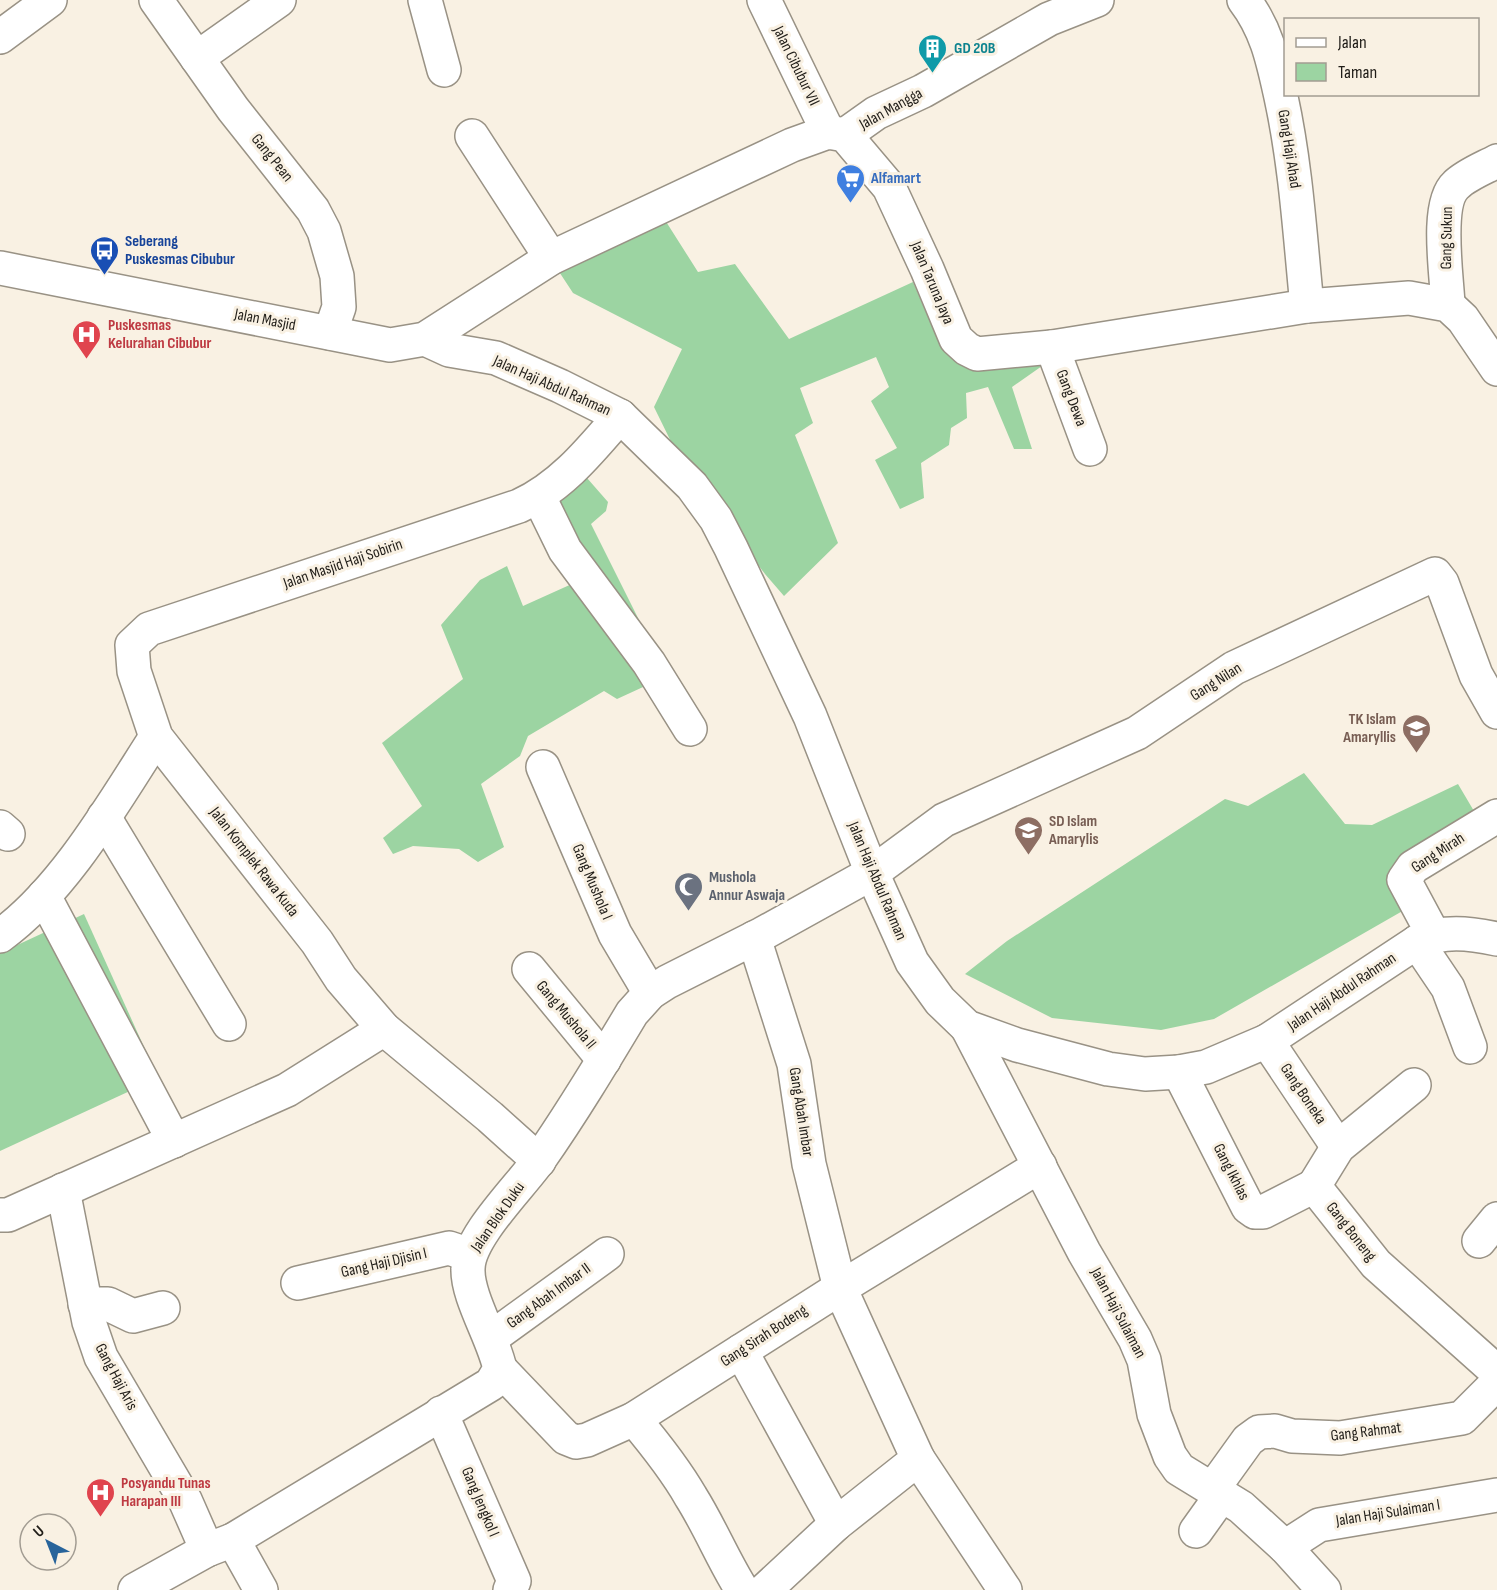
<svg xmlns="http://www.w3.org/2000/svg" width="1497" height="1590" font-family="'Sofia Sans Condensed',sans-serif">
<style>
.green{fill:#9cd4a2}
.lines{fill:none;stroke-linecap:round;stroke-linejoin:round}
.minor-casing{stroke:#999285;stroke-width:36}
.minor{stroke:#fff;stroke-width:33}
.labels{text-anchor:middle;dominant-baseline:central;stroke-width:6;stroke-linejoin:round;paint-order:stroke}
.culture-label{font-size:16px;font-weight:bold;fill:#0d838f;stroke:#f9f1e3;text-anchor:start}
.street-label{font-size:16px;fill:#201d18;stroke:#f9f1e3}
.shop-label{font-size:16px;font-weight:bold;fill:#366cbe;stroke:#f9f1e3;text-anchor:start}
.transit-label{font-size:16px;font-weight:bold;fill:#164399;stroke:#f9f1e3;text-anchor:start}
.health-label{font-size:16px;font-weight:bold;fill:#be3a42;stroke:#f9f1e3;text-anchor:start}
.education-label{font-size:16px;font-weight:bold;fill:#785e54;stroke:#f9f1e3;text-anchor:end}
.worship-label{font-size:16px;font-weight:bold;fill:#5b616d;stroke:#f9f1e3;text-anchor:start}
</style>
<rect width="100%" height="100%" fill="#f9f1e3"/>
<g class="green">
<path d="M658,209L698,272L735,264L789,339L913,282L928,317L952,344L1039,349L1042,366L1012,387L1032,449H1014L988,387L966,393L967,418L951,428L949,445L921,463L924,498L900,509L875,460L897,448L871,401L889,387L876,357L800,388L813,423L795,435L838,543L784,596L765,574L681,462L654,407L682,349L573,293L554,264Z"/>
<path d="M580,470L608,502L606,511L591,524L667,676L617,699L604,691L528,736L520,756L481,784L504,847L478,862L459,849L413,846L393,854L383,838L422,806L382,743L463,679L441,625L480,580L507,566L523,606L574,583L548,497Z"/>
<path d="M1304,773L1345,824L1372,825L1458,784L1481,823L1388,874L1406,909L1214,1019L1161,1030L1052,1018L965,974L1007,941L1225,799L1248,806Z"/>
<path d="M84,914L158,1078L0,1151V953Z"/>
</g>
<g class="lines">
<defs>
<g id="minor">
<path d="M156,0L233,109L313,210L324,231L337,276L339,307L330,333"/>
<path d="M425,0L444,70"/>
<path d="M764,0L828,132"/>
<path d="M1244,0C1267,30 1273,61 1281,97C1296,166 1300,236 1307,306"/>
<path d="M0,37L50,0"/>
<path d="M197,58L279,0"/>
<path d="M845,135L876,113L923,91L1049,19L1097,0"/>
<path d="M472,136L551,258"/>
<path d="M0,268L390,345L425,339L551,258L792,145L828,132L845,135L889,187L927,269L956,339L967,349L977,354L1052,347L1307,306L1409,298L1448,305L1463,319L1497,369"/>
<path d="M1448,305C1447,277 1435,204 1456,185C1466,175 1484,168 1497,161"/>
<path d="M425,339L449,350L496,358L560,386L620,416L692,486L716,519L731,548L810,716L872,873L912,962L940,1001L967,1027L1017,1045L1108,1069L1145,1074L1179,1072L1206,1067L1267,1041L1417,942C1443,930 1469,933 1497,939"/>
<path d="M1052,347L1090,449"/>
<path d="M539,497L565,550L649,663L690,729"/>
<path d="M543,767L615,934L650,993"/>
<path d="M104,817L229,1024"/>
<path d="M0,827L8,834"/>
<path d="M44,896L174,1141"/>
<path d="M1433,934L1404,880L1413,867L1497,816"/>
<path d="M0,936C64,890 114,802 156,737"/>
<path d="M754,938L794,1064L809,1164L840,1288L918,1459L836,1524L765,1590"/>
<path d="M1417,942L1448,988L1470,1047"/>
<path d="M529,969L604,1060"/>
<path d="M967,1027L1084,1252L1135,1339L1144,1360L1154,1414L1170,1456L1179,1469L1241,1507L1285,1547L1324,1590"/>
<path d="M1267,1041L1338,1147"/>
<path d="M1179,1072L1248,1207L1255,1212H1263L1314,1186"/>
<path d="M1414,1085L1338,1147L1314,1186L1376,1264L1497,1372"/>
<path d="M539,1161L490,1117L384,1029L341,979L317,942L156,737L134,671L132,645L149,629L519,506C561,487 590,451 620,416"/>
<path d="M63,1190L89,1322L101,1357L185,1500L207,1550"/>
<path d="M0,1215H8L287,1090L384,1029"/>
<path d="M1479,1241L1497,1219"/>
<path d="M298,1283L449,1248L470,1255"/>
<path d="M85,1304H108L133,1316L163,1308"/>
<path d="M491,1338L607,1254"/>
<path d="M741,1351L836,1524"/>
<path d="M500,1369L566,1438L576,1442L587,1440L634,1419L840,1288L1040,1166"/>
<path d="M441,1413L514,1581L510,1590"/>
<path d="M634,1419C655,1444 675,1469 691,1497C710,1527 723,1560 742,1590"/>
<path d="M918,1459L1005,1590"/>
<path d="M1212,1490L1248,1440L1259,1432L1275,1431L1292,1436L1340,1438L1462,1418L1497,1383"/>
<path d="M1196,1531L1221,1496"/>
<path d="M233,1540L261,1590"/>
<path d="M1285,1547L1319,1525L1497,1495"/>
<path d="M135,1590L207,1550L233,1540L491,1384L500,1369C494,1339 467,1297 468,1269C468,1237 520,1187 539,1160C572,1113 602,1063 632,1013L650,993L667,982L762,934L872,873L944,820L1137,733L1234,668L1435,574L1442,583L1476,675L1497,712"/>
</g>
</defs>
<use href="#minor" class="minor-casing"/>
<use href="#minor" class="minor"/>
</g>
<defs>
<symbol id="building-pin" viewBox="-11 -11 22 30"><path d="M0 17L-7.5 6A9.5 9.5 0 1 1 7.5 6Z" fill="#0f9aa8" stroke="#f9f1e3"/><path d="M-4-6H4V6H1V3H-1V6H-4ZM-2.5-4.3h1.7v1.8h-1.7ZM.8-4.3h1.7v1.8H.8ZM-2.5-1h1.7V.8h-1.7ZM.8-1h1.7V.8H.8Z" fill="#fff"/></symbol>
<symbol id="supermarket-pin" viewBox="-11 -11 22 30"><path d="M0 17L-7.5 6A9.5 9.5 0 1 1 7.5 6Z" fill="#3f7fe0" stroke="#f9f1e3"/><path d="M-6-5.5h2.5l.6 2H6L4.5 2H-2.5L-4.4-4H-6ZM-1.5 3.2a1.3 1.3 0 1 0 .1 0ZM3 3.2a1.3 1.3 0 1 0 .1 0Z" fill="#fff"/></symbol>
<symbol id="bus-pin" viewBox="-11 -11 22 30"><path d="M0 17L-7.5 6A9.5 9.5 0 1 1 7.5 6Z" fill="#1a4fb4" stroke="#f9f1e3"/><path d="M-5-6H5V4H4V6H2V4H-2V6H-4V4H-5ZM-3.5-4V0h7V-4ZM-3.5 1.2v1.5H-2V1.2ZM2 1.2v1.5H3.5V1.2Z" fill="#fff"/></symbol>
<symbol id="hospital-pin" viewBox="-11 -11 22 30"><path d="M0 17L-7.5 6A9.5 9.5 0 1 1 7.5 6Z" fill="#e0444e" stroke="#f9f1e3"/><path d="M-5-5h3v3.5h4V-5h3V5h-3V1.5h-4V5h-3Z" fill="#fff"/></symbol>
<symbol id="school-pin" viewBox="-11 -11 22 30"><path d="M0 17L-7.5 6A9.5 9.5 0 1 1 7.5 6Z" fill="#8d6e63" stroke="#f9f1e3"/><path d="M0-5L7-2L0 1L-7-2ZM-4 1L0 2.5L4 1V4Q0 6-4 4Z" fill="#fff"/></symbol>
<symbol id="mosque-pin" viewBox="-11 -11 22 30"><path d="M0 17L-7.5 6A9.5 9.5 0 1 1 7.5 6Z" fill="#6b7280" stroke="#f9f1e3"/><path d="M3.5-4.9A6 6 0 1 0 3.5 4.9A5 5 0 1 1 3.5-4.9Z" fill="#fff"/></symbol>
</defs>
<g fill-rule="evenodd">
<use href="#building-pin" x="916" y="32" width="33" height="45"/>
<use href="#supermarket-pin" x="834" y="162" width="33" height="45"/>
<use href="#bus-pin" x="88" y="234" width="33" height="45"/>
<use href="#hospital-pin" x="70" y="318" width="33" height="45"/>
<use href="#school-pin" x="1400" y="712" width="33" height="45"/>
<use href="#school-pin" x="1012" y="814" width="33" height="45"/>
<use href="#mosque-pin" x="672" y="870" width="33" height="45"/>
<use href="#hospital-pin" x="84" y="1476" width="33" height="45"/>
</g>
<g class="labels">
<g class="culture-label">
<text x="954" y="48">GD 20B</text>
</g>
<g class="street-label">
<text transform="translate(796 66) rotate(64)">Jalan Cibubur VII</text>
<text transform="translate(891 109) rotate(-29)">Jalan Mangga</text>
<text transform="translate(1289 149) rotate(81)">Gang Haji Ahad</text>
<text transform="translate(272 158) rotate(51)">Gang Pean</text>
<text transform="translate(1447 238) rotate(-89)">Gang Sukun</text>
<text transform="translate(932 283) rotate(67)">Jalan Taruna Jaya</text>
<text transform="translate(265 320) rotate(11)">Jalan Masjid</text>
<text transform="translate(552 386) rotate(24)">Jalan Haji Abdul Rahman</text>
<text transform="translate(1071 398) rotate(69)">Gang Dewa</text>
<text transform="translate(343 564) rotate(-19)">Jalan Masjid Haji Sobirin</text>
<text transform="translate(1216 682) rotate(-32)">Gang Nilan</text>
<text transform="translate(1438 853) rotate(-33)">Gang Mirah</text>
<text transform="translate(254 862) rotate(52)">Jalan Komplek Rawa Kuda</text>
<text transform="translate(877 881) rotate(67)">Jalan Haji Abdul Rahman</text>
<text transform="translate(592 882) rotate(67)">Gang Mushola I</text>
<text transform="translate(1342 992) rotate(-34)">Jalan Haji Abdul Rahman</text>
<text transform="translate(566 1015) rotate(50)">Gang Mushola II</text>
<text transform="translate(1303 1094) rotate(56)">Gang Boneka</text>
<text transform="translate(801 1112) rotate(81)">Gang Abah Imbar</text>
<text transform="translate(1231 1172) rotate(63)">Gang Ikhlas</text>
<text transform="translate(498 1217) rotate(-55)">Jalan Blok Duku</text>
<text transform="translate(1351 1232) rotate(52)">Gang Boneng</text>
<text transform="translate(384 1263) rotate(-13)">Gang Haji Djisin I</text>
<text transform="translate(549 1296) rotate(-36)">Gang Abah Imbar II</text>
<text transform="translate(1118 1313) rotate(62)">Jalan Haji Sulaiman</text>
<text transform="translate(764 1336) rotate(-33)">Gang Sirah Bodeng</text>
<text transform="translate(116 1377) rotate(62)">Gang Haji Aris</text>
<text transform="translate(1366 1432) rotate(-7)">Gang Rahmat</text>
<text transform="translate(480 1502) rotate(67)">Gang Jengkol I</text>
<text transform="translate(1388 1513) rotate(-9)">Jalan Haji Sulaiman I</text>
</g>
<g class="shop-label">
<text x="871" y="178">Alfamart</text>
</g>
<g class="transit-label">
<text x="125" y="241">Seberang<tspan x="125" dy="18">Puskesmas Cibubur</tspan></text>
</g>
<g class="health-label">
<text x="108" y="325">Puskesmas<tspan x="108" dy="18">Kelurahan Cibubur</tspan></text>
<text x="121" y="1483">Posyandu Tunas<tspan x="121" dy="18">Harapan III</tspan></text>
</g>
<g class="education-label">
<text x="1396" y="719">TK Islam<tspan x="1396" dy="18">Amaryllis</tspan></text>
<text x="1049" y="821" text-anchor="start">SD Islam<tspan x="1049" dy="18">Amarylis</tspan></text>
</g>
<g class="worship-label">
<text x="709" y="877">Mushola<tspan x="709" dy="18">Annur Aswaja</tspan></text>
</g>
</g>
<rect x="1284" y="18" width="195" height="78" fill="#f9f1e3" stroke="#a29c92" stroke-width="1.5"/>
<rect x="1296" y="38" width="30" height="9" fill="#ffffff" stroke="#a29c92" stroke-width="1.5"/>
<text x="1338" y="48" font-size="18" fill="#201d18">Jalan</text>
<rect x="1296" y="63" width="30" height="18" fill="#9cd4a2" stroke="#a29c92" stroke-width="1.5"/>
<text x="1338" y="78" font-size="18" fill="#201d18">Taman</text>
<g transform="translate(48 1542) rotate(318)"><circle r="28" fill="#f9f1e3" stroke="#a29c92" stroke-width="1.5"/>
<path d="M0-4.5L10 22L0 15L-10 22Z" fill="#28649b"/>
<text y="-9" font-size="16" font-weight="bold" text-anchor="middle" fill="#201d18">U</text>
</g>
</svg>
